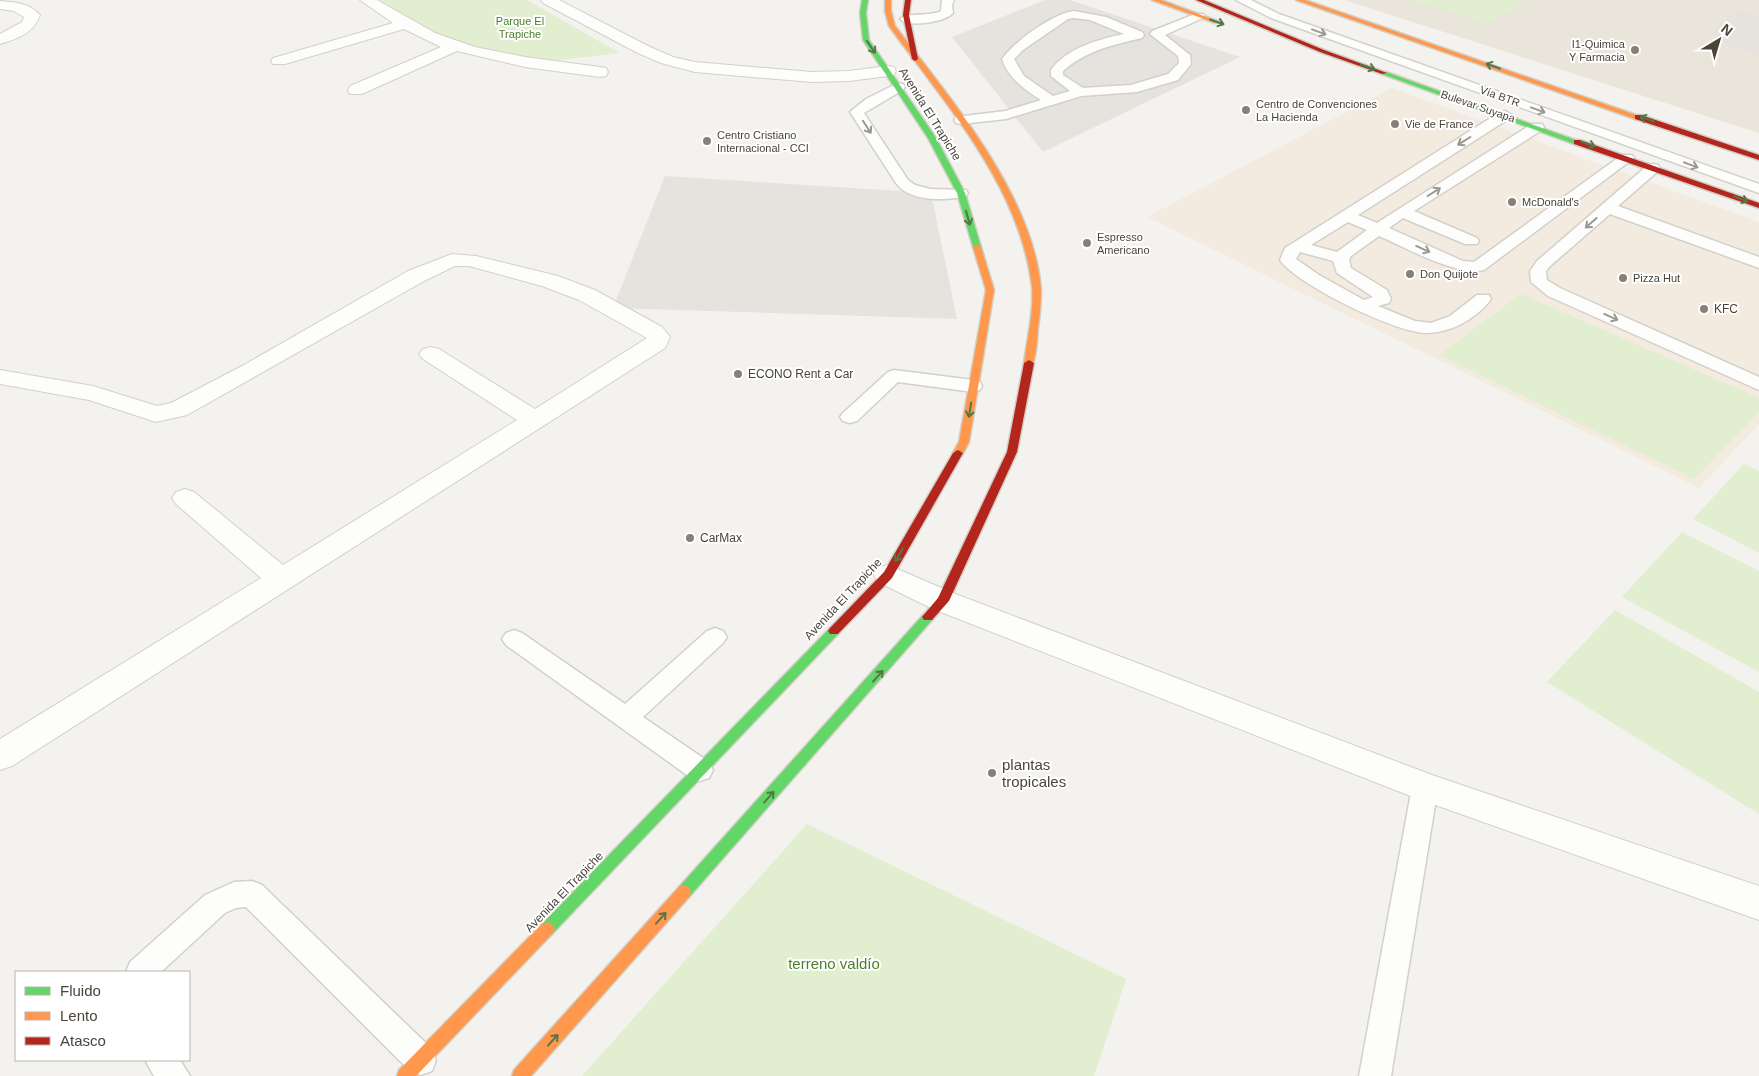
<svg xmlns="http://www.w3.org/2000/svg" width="1759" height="1076" font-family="Arial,sans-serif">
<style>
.commercial{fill:#f3ebdf}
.education{fill:#eae5da}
.green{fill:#e1eecf}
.parking{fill:#e6e3df}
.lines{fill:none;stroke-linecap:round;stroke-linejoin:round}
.lane-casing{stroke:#d2d0cb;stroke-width:3}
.street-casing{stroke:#d2d0cb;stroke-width:2}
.fast-casing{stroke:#d3cfc5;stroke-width:3}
.slow-casing{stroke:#d3cfc5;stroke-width:3}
.jam-casing{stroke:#d3cfc5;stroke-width:3}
.lane{fill:#fdfdfc;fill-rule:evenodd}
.street{fill:#fdfdfc;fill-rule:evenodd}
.fast{fill:#63d668;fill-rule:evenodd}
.slow{fill:#ff974d;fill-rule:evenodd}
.jam{fill:#b3261e;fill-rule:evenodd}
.oneway{stroke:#537749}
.oneway2{stroke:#9b9791}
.poi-dot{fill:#868178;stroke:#fff;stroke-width:2}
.labels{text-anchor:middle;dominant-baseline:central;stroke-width:4;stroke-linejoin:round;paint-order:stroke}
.far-park-label{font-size:11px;fill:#4a7f2a;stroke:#fff}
.far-poi-label{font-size:11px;fill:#4b4439;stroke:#fff;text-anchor:start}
.far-street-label{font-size:11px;fill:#4b4439;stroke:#fff}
.street-label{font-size:12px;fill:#4b4439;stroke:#fff}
.poi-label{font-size:12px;fill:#4b4439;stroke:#fff;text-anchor:start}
.near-poi-label{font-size:15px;fill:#4b4439;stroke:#fff;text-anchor:start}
.near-park-label{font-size:15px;fill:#4a7f2a;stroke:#fff}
</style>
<rect width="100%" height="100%" fill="#f4f2ee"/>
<path class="commercial" d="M1392,88L1759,222V424L1699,488L1147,217Z"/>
<path class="education" d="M1344,0H1759V133Z"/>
<g class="green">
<path d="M380,0H527L620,53L553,61L523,57L463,43L426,29Z"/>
<path d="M1412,0H1527L1488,24Z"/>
<path d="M1521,294L1759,398V412L1694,479L1439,355Z"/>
<path d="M1744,464L1759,471V553L1693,519Z"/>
<path d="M1682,532L1759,571V672L1622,597Z"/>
<path d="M1615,610L1759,692V814L1547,682Z"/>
<path d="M807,824L1126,979L1094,1076H582Z"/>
</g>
<g class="parking">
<path d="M1045,0H1070L1240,57L1043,152L952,37Z"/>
<path d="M1736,10L1759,15V55L1729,46L1714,30Z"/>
<path d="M665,176L931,193L957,319L613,308Z"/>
</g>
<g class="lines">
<defs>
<g id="lane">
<path d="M942,0H954L952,5L953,13C945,22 909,28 900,19C908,12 929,17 941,11Z"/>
<path d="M1236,0H1251L1279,14L1759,184V193L1271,18Z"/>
<path d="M1074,11L1106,17L1142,32L1144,35L1142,38C1113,45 1087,50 1063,71V75L1083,88L1131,85L1168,74L1179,63L1178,56L1150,34L1152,31L1195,14H1203L1205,16L1203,18L1165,35L1190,55L1191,64L1178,80L1137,92L1081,96L1006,119L961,124L956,123L954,120L956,117L1005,111L1041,100C1024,89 1009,79 1002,59C1015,41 1052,14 1074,11ZM1074,18L1090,20L1124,34C1099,39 1067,48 1051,70V76L1070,91L1053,96L1024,76L1014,59L1023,50L1068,19Z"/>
<path d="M898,83L903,84L905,87L903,90L864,113L908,180L915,185L930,189L966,190L968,193L966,196C946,201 909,202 896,183L850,112L866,99Z"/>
<path d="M1505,111L1512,115L1510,118L1358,215L1377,223L1532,124H1542L1544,127L1542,130L1414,211L1477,238L1479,241L1477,244H1465L1403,218L1389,228L1463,261L1474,262L1622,155H1632L1634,158L1484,270C1457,277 1405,247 1379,236L1351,256L1349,260L1351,268L1387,290L1391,299L1389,303L1378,306L1415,321L1431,323L1450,316L1477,295H1489L1491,299C1478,318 1449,334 1425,333C1395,332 1297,285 1280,260L1285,248L1500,112ZM1348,222L1367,230L1337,252L1311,245ZM1300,252L1333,261L1337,273L1373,297L1364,300L1319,275L1296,259Z"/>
<path d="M1653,164L1658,165L1660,168L1658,171L1618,206L1759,257V268L1610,214L1549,267L1546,271L1547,280L1560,288L1759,377V390L1548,296L1531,282L1530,271L1537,261L1648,165Z"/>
<path d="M894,370L973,380L980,382L982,386L980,390L973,392L898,382L857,421L850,423L843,421L840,417L843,413L888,372Z"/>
<path d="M715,628L723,631L727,637L723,643L643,717L709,762L713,770L709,778L700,781L691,778L506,645L502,639L506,633L514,630L522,633L625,704L707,631Z"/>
<path d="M1425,776L1434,779L1438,787L1391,1076H1359L1412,787L1416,779Z"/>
<path d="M252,881L262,885L432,1049L436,1060L432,1071L421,1075L410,1071L246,907L236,908L225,913L161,972H126L130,962L205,895L234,882Z"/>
<path d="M145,1060H180L190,1076H154Z"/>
</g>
<g id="street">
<path d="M360,0H377L435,33L475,47L525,57L600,67L606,68L608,72L606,76L600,77L525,67L457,51L362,94H350L348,90L350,86L441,47L404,29L285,64H273L271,61L273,58L393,23Z"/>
<path d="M541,0H559L650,47L673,57L695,62L812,72L849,71L888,66L894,67L896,71L894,75L888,76L849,81L812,82L695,72L661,63L638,53L543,3Z"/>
<path d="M0,1C14,2 30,3 40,15C34,33 17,39 0,44V34L22,22L24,17L14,11L0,9Z"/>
<path d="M452,254L476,256L558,276L595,290L662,327L670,337L665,348L12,766L0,770V739L261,578L176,504L172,498L176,492L185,489L194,492L283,565L517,420L423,359L419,354L423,349L431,347L439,349L535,409L647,338L579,300L542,286L469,266H455L424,281L187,415L156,422L89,400L0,384V370L93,386L157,406L171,403L244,365L408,271Z"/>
<path d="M888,565L953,593L1432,775L1759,886V920L1413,797L933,609L878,582L874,575L878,568Z"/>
</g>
<g id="fast">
<path d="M862,0H868L866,13L869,40L936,138L965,193L981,247L980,249H974L973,247L957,193L928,138L863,40L860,13Z"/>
<path d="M1382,72H1386L1581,142L1574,144L1382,74Z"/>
<path d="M928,612L932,614L934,617L932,620L689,897L684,899L679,897L677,892L679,887L924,614Z"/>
<path d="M834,626L838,628L840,631L838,634L552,934L547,936L542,934L539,929L542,924L830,628Z"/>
</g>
<g id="slow">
<path d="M885,0H891V11L895,26C950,98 1034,196 1041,290C1041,302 1040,315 1038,328C1037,339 1037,355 1032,365H1026L1024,363C1027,339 1034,312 1032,287C1020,186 946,105 889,26L885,11Z"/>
<path d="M1152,0H1161L1220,22L1215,23Z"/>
<path d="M1296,0H1305L1642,117L1635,119Z"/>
<path d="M977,244L981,247L994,290L969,442L962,455L958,456L953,453L959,442L986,290L973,247Z"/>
<path d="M684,885L689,887L691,892L689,897L531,1076H512L514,1070L679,887Z"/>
<path d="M547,922L552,924L555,929L552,934L416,1076H397L399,1070L542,924Z"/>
</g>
<g id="jam">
<path d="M905,0H911L909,15L918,59L915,61L912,59L903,15Z"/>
<path d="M1196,0H1204L1324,50L1387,73L1382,74L1320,52Z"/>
<path d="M1635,115H1641L1759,155V160L1635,119Z"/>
<path d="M1574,140H1580L1759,203V208L1574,144Z"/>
<path d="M1029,360L1034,363L1017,452L949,601L932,620H924L922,617L938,598L1007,452L1024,363Z"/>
<path d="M958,450L963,453L892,578L838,634H830L828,631L830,628L884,572L953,453Z"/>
</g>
</defs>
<use href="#lane" class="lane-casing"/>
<use href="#street" class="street-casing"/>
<use href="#fast" class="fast-casing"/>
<use href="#slow" class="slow-casing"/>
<use href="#jam" class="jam-casing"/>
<use href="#lane" class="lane"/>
<use href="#street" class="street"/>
<use href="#fast" class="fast"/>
<use href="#slow" class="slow"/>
<use href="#jam" class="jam"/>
</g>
<defs><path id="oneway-shaft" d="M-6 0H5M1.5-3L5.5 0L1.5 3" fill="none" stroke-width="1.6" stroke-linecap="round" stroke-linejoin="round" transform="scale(1.25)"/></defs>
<g class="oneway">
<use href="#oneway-shaft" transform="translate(1217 22) rotate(19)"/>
<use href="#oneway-shaft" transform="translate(871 47) rotate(56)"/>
<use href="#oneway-shaft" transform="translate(1493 66) rotate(-161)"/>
<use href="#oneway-shaft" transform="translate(1368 67) rotate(19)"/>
<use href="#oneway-shaft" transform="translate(1647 119) rotate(-161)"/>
<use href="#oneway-shaft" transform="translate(1588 144) rotate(19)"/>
<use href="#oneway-shaft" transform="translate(1741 199) rotate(20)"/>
<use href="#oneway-shaft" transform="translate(968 218) rotate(74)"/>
<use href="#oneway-shaft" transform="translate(970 410) rotate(99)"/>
<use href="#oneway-shaft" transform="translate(899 555) rotate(120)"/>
<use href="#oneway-shaft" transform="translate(878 676) rotate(-48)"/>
<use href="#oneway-shaft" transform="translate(769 797) rotate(-48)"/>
<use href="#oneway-shaft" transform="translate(661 918) rotate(-48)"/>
<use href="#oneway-shaft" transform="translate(553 1040) rotate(-48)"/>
</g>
<g class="oneway2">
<use href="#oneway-shaft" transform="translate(1319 32) rotate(20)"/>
<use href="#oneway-shaft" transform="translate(1538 110) rotate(20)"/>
<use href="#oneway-shaft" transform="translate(867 127) rotate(57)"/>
<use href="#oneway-shaft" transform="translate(1464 141) rotate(148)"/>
<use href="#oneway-shaft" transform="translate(1691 165) rotate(20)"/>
<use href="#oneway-shaft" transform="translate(1434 192) rotate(-32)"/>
<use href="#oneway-shaft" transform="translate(1591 223) rotate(139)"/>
<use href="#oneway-shaft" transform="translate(1423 249) rotate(24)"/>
<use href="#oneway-shaft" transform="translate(1611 317) rotate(24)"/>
</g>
<g class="poi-dot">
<circle cx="1635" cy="50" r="5"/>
<circle cx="1246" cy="110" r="5"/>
<circle cx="1395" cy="124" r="5"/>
<circle cx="707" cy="141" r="5"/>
<circle cx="1512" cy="202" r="5"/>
<circle cx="1087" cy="243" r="5"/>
<circle cx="1410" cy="274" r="5"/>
<circle cx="1623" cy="278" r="5"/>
<circle cx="1704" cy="309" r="5"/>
<circle cx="738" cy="374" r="5"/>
<circle cx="690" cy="538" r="5"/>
<circle cx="992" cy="773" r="5"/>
</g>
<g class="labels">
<g class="far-park-label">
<text x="520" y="21">Parque El<tspan x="520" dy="13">Trapiche</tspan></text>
</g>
<g class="far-poi-label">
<text x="1625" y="44" text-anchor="end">I1-Quimica<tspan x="1625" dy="13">Y Farmacia</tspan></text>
<text x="1256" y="104">Centro de Convenciones<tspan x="1256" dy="13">La Hacienda</tspan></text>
<text x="1405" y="124">Vie de France</text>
<text x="717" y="135">Centro Cristiano<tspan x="717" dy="13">Internacional - CCI</tspan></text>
<text x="1522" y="202">McDonald's</text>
<text x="1097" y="237">Espresso<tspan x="1097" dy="13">Americano</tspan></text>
<text x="1420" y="274">Don Quijote</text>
<text x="1633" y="278">Pizza Hut</text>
</g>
<g class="far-street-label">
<text transform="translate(1500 96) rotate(20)">Vía BTR</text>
<text transform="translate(1478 106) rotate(19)">Bulevar Suyapa</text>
</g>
<g class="street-label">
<text transform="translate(930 114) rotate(58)">Avenida El Trapiche</text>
<text transform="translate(843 599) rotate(-47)">Avenida El Trapiche</text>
<text transform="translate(564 892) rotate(-46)">Avenida El Trapiche</text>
</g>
<g class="poi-label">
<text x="1714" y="309">KFC</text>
<text x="748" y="374">ECONO Rent a Car</text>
<text x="700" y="538">CarMax</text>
</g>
<g class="near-poi-label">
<text x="1002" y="764">plantas<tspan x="1002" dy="17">tropicales</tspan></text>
</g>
<g class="near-park-label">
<text x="834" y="963">terreno valdío</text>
</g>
</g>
<rect x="15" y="971" width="175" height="90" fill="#ffffff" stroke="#b7b4b0"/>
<rect x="25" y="987" width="25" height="8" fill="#63d668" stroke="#b7b4b0"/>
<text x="60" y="996" font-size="15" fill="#4b4439">Fluido</text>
<rect x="25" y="1012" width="25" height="8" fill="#ff974d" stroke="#b7b4b0"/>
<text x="60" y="1021" font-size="15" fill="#4b4439">Lento</text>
<rect x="25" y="1037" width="25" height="8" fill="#b3261e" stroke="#b7b4b0"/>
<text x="60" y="1046" font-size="15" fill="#4b4439">Atasco</text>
<g transform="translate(1719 40) rotate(38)" stroke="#ffffff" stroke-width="4" paint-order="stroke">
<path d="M0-4L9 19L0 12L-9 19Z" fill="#4b4439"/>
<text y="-8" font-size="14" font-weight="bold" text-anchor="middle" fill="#4b4439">N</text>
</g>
</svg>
